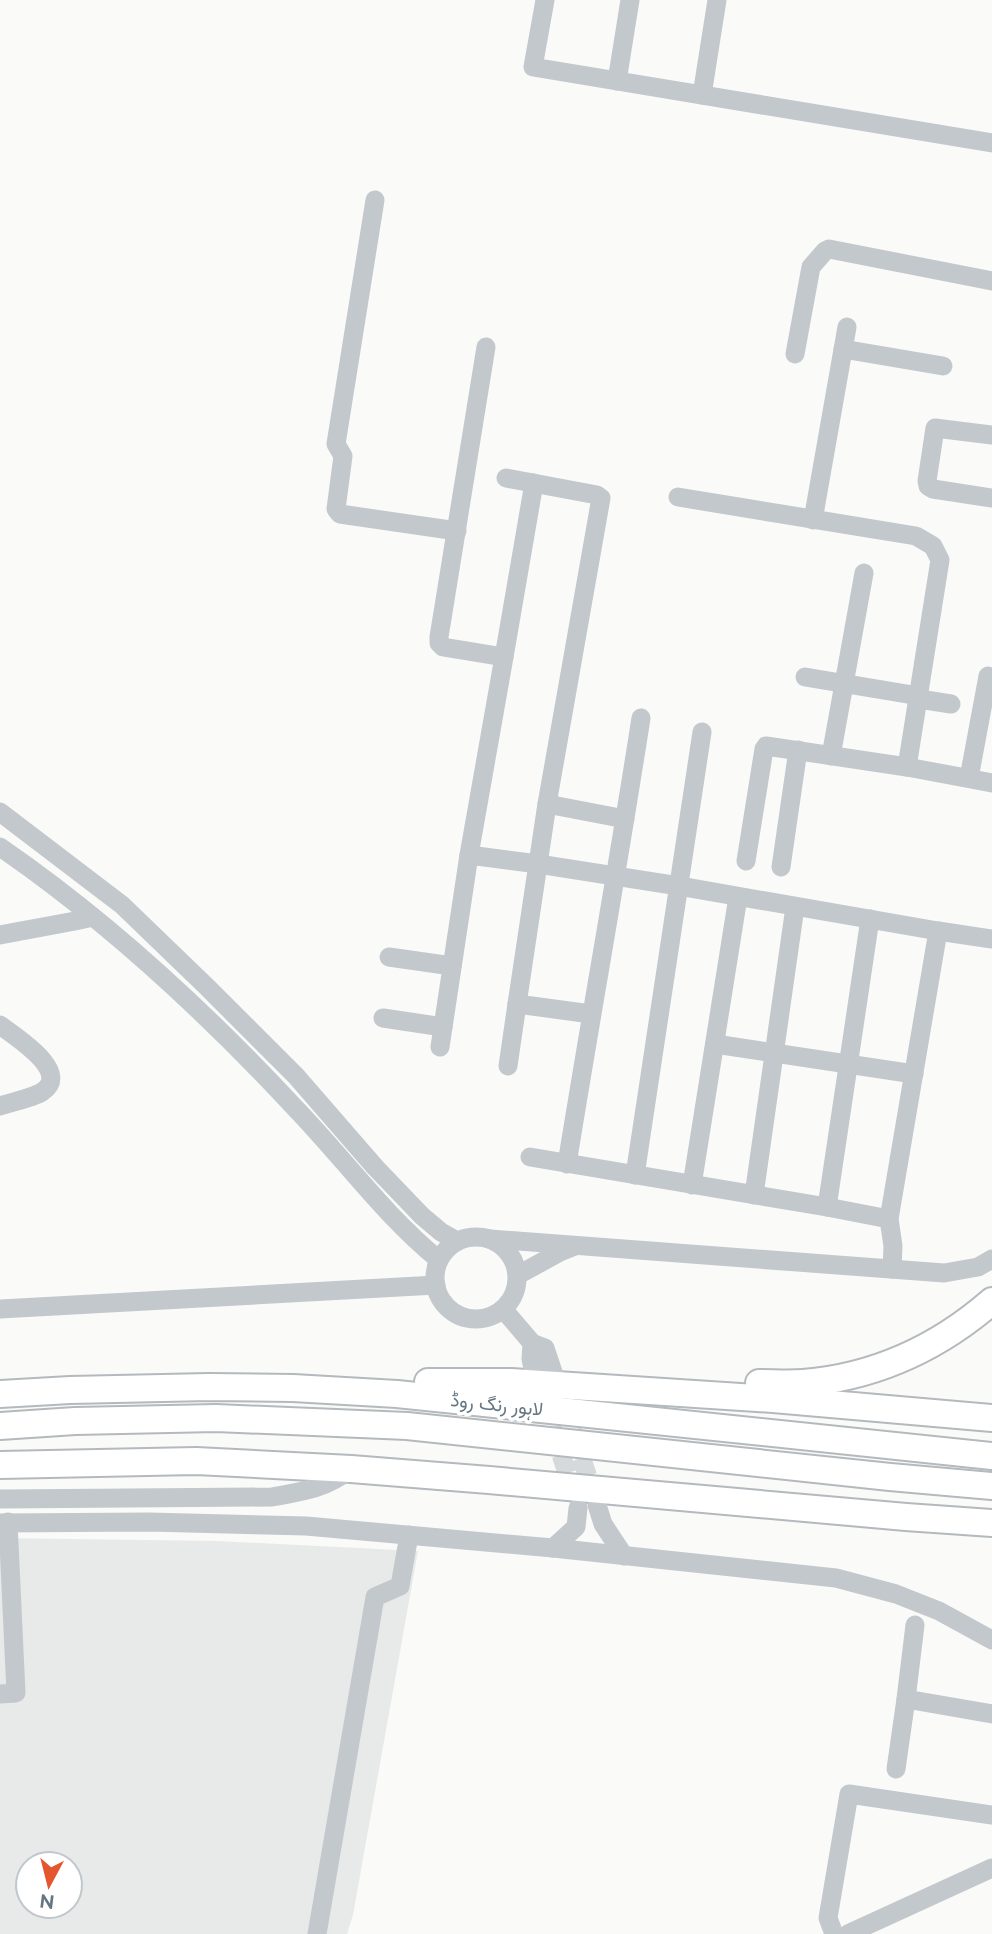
<svg xmlns="http://www.w3.org/2000/svg" width="992" height="1934" font-family="Raleway,Vazirmatn,sans-serif">
<style>
.built{fill:#e8e9e9;fill-rule:evenodd}
.lines{fill:none;stroke-linecap:round;stroke-linejoin:round}
.minor-tunnel{stroke:#d5d9db;stroke-width:19;stroke-dasharray:19 10;stroke-linecap:butt}
.highway-casing{stroke:#b4b9bd;stroke-width:30}
.minor{stroke:#c3c8cc;stroke-width:19}
.highway{stroke:#fff;stroke-width:26}
.labels{text-anchor:middle;dominant-baseline:central;stroke-width:7;stroke-linejoin:round;paint-order:stroke}
.street-label{font-size:19px;fill:#657683;stroke:#fff}
</style>
<rect width="100%" height="100%" fill="#fafaf8"/>
<path class="built" d="M0,1538L217,1541L418,1551L353,1915L347,1934H0ZM28,1864H70V1906H28Z"/>
<g class="lines">
<g class="minor-tunnel">
<path d="M543,1400L575,1497"/>
<path d="M563,1403L596,1501"/>
</g>
<defs>
<g id="highway">
<path d="M428,1382H511L773,1399L992,1418"/>
<path d="M759,1383C774,1383 788,1384 803,1383C875,1377 938,1348 992,1301"/>
<path d="M0,1394L70,1390L209,1387L293,1388L397,1394L992,1456"/>
<path d="M0,1426L75,1421L216,1418L407,1426L890,1477L992,1486"/>
<path d="M0,1465L196,1461L351,1469L489,1480L906,1517L992,1523"/>
</g>
</defs>
<use href="#highway" class="highway-casing"/>
<g class="minor">
<path d="M545,0L533,67L992,143"/>
<path d="M617,81L630,0"/>
<path d="M702,95L717,0"/>
<path d="M375,200L336,444L343,456L336,509L340,514L457,531"/>
<path d="M843,349L943,366"/>
<path d="M795,354L811,267L825,251L829,249L992,281"/>
<path d="M992,435L935,428L927,481L928,486L933,489L992,498"/>
<path d="M506,478L597,495L601,498L547,804L517,1004L591,1014"/>
<path d="M678,497L916,536L933,546L940,560L907,767"/>
<path d="M813,520L847,327"/>
<path d="M504,657L534,483"/>
<path d="M805,677L919,696"/>
<path d="M919,699L951,704"/>
<path d="M831,756L864,573"/>
<path d="M969,778L988,676"/>
<path d="M547,804L625,819"/>
<path d="M0,812L122,905L207,987L296,1076L375,1167L422,1216L441,1232L457,1241"/>
<path d="M0,847C109,922 207,1013 297,1110C345,1160 385,1216 439,1260"/>
<path d="M469,855L538,864L679,886L938,931L889,1219L827,1207L530,1157"/>
<path d="M746,861L764,749L766,746L907,767L992,783"/>
<path d="M781,867L798,750"/>
<path d="M938,931L992,939"/>
<path d="M0,935L75,921L93,917"/>
<path d="M389,957L452,966"/>
<path d="M383,1018L443,1027"/>
<path d="M0,1025C14,1036 73,1072 42,1092C32,1098 12,1102 0,1106"/>
<path d="M715,1044L914,1074"/>
<path d="M440,1047L469,855L504,657L443,647L439,643V637L486,347"/>
<path d="M508,1066L517,1004"/>
<path d="M567,1164C591,1015 618,867 641,718"/>
<path d="M635,1175L702,732"/>
<path d="M692,1185L738,897"/>
<path d="M754,1195L795,907"/>
<path d="M827,1207L870,919"/>
<path d="M889,1219L893,1246L892,1269"/>
<circle cx="476" cy="1278" r="41"/>
<path d="M490,1239L944,1273L978,1267L992,1259"/>
<path d="M518,1275L560,1252L575,1246"/>
<path d="M0,1309L436,1285"/>
<path d="M503,1309L532,1343L545,1348L553,1372"/>
<path d="M532,1343L531,1359L534,1373"/>
<path d="M0,1499L272,1497C305,1491 324,1489 351,1469"/>
<path d="M597,1505L603,1524L624,1556"/>
<path d="M0,1523L149,1522L306,1526L553,1548L836,1578L896,1594L939,1611L992,1640"/>
<path d="M553,1548L576,1527L578,1508"/>
<path d="M915,1625L906,1699L992,1714"/>
<path d="M0,1694L16,1693L8,1522"/>
<path d="M896,1769L906,1699"/>
<path d="M317,1934L375,1597L400,1586L409,1535"/>
<path d="M834,1934L828,1918L849,1794L992,1815"/>
<path d="M848,1934L992,1868"/>
</g>
<use href="#highway" class="highway"/>
</g>
<g class="labels">
<g class="street-label">
<text transform="translate(497 1404) rotate(6)">لاہور رنگ روڈ</text>
</g>
</g>
<g transform="translate(49 1885) rotate(187)"><circle r="33" fill="#ffffff" stroke="#c1c8cd" stroke-width="2"/>
<path d="M0-5L12 26L0 18L-12 26Z" fill="#e4572e"/>
<text y="-10" font-size="19" font-weight="bold" text-anchor="middle" fill="#657683">N</text>
</g>
</svg>
